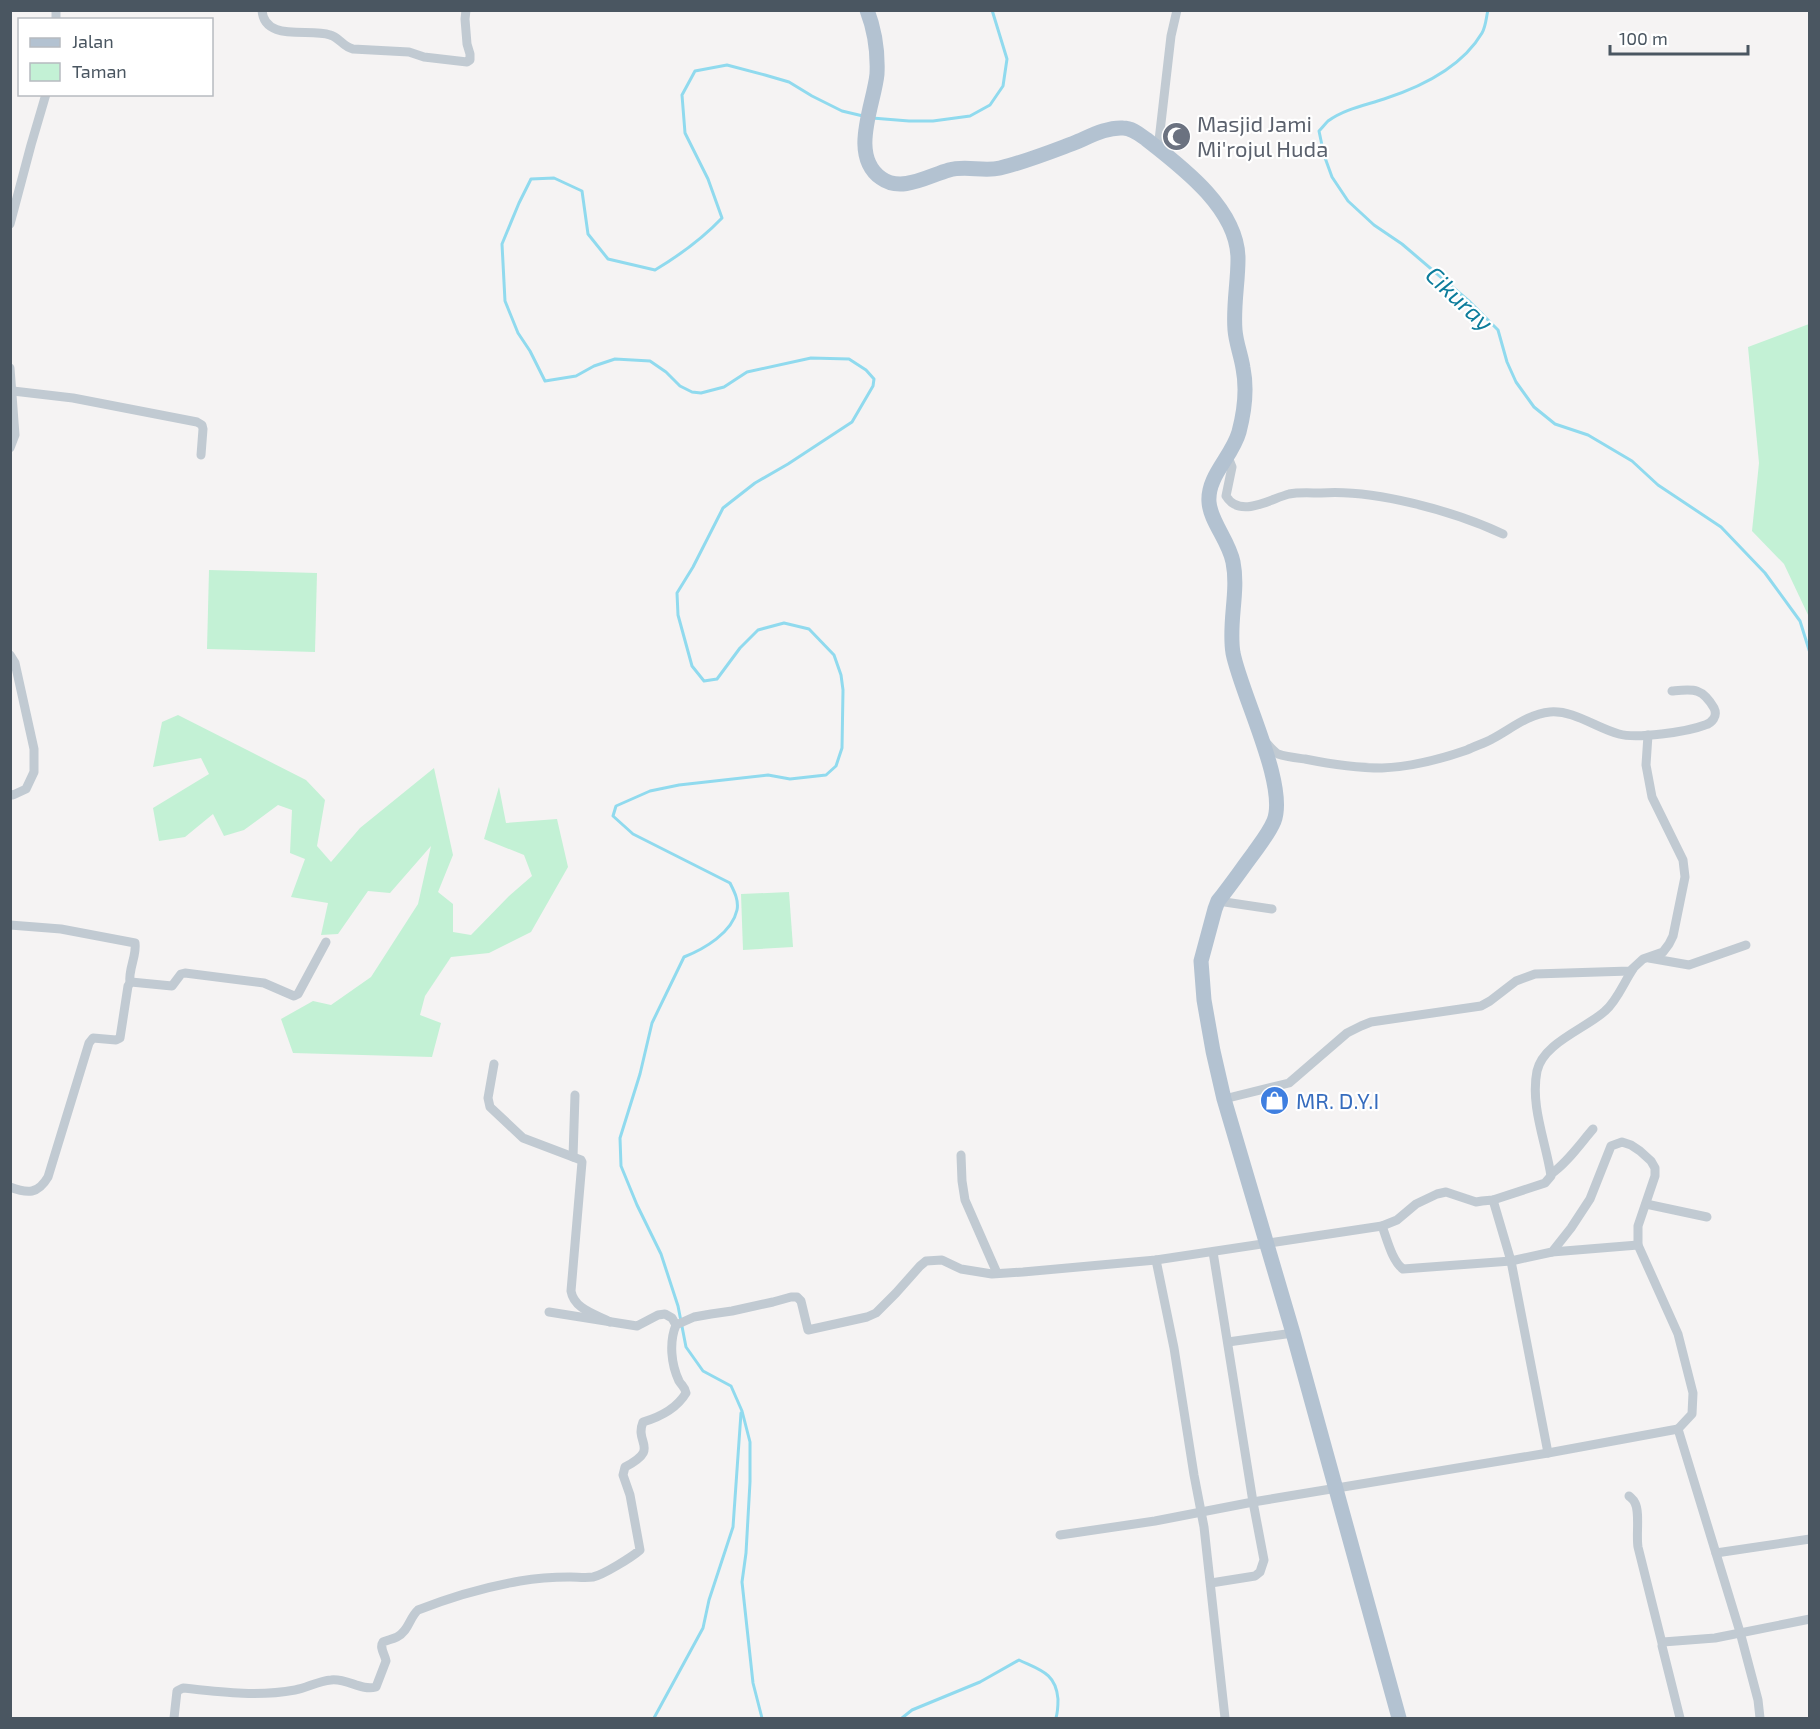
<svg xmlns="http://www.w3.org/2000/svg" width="1820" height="1729" font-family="'Exo 2',sans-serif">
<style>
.green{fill:#c3f1d5}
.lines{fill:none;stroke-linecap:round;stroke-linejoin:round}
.stream{stroke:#90daee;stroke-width:3}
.street{stroke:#c1cad2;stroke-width:9}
.primary{stroke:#b3c2d1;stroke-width:15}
.labels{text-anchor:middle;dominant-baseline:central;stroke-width:4.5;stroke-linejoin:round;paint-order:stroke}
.worship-label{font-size:22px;fill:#5b616d;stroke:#fff;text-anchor:start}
.shop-label{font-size:22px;fill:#366cbe;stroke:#fff;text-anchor:start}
.water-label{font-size:24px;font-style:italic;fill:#0c7c9b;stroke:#fff}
</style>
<rect width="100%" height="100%" fill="#f5f3f3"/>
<g class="green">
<path d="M1809,324H1810L1809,617L1784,564L1752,531L1759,463L1748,347Z"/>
<path d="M209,570L317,573L315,652L207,649Z"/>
<path d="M178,715L306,780L325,800L317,846L331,862L360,828L434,768L453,855L438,892L453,904V932L471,935L509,896L532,876L524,855L484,839L499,787L506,823L557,819L568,867L531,932L489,953L451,957L425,996L420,1015L441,1023L432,1057L293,1053L281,1019L313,1001L331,1005L371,977L418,904L431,846L390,893L368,891L338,934L321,935L328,903L291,897L305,859L290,853L292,810L278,805L244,830L224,836L213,814L185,837L159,841L153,808L209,774L201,758L153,767L162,722Z"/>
<path d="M789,892L793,947L743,950L741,894Z"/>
</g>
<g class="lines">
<g class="stream">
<path d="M1488,10C1486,18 1486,26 1482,33C1462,67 1421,87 1384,99C1366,105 1344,109 1328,121C1325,124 1322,128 1319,131L1324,155L1332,177L1348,201L1374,225L1402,244L1470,302L1498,330L1507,362L1516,382L1534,407L1555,424L1588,435L1632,461L1658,485L1721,527L1765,573L1800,621L1810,653"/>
<path d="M872,118L909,121H933L970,116L990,105L1003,86L1007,59L992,10"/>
<path d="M1810,912V950"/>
<path d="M654,1718L703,1628L709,1600L733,1527L741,1413"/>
<path d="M762,1718L753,1683L742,1582L746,1553L750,1482V1442L742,1411L731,1386L703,1371L686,1347L678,1306L661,1254L637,1205L621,1166L620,1138L640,1074L652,1023L684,957C704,949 732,933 737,910C739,900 734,891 730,883L633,834L613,816L616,806L650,791L679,785L768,775L790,779L826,775L836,766L842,748L843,690L841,675L834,655L809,629L784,623L758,630L740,648L717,679L704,681L692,666L678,615L677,593L693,567L723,508L755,483L788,464L852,422L873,386L874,379L866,370L849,359L811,358L747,372L724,387L701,393L692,392L680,386L666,372L650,361L615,359L594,366L576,376L545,381L530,351L518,333L505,301L502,244L519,203L531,179L554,178L582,191L588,234L608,259L655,270C680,255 702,239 722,218L708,179L685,133L682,95L695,71L727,65L765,75L789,82L812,96L842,111L863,116"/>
<path d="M902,1718L912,1710L980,1682L1019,1660C1040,1670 1056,1673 1058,1699C1058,1706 1058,1711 1056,1718"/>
</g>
<g class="street">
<path d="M56,10V20"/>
<path d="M262,10C264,42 309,28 330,35C339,37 343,47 353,49L409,52L424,57L467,62L470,60V54L467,44L465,19L466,10"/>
<path d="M1158,149L1171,36L1177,10"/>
<path d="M10,224L31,145L46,94"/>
<path d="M10,368L15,435L10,448"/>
<path d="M13,391L73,398L197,422L202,425L203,429L201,455"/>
<path d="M1228,457L1232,467L1226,496C1240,519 1270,499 1289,494C1299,492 1311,493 1321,493C1374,489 1454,511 1503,534"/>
<path d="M10,655L15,663L34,749V772L26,789L13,795L10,794"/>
<path d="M1265,741C1269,746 1273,751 1278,754C1286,757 1297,758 1305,759C1330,764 1357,768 1382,768C1410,767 1441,759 1467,750C1475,746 1485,743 1492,739C1511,729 1528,714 1550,712C1574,710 1596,728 1619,734C1636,739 1687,732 1705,725C1712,723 1718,716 1714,708C1702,687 1693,689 1672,691"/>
<path d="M1218,901L1272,909"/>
<path d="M10,925L61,929L135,943C137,956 128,969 130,983"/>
<path d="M1649,958L1689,965L1746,945"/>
<path d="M494,1064L488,1098L490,1107L523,1138L581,1160L582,1162L571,1291C574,1309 595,1314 610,1322"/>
<path d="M1224,1099L1289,1083L1347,1033L1361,1026L1371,1022L1481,1006L1490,1001L1516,981L1535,974L1630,971L1643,959L1663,952L1669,944L1673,936L1685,877L1683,860L1652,797L1646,765L1648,735"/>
<path d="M961,1155L962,1181L965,1200L997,1273"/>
<path d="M573,1157L575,1095"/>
<path d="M1551,1174C1567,1163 1580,1144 1593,1129"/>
<path d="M10,1187C28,1194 38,1194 48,1177L89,1043L93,1038L116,1040L120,1038L128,986L131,982L172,986L181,974L185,973L264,983L294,996L298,994L326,942"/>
<path d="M1493,1200L1511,1261L1548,1453"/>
<path d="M1646,1204L1707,1217"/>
<path d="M1382,1226C1387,1239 1392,1261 1403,1269L1511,1261L1552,1252L1571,1228L1590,1199L1611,1146L1622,1142L1631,1145L1640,1151L1651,1161L1655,1168V1176L1638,1226V1245L1678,1334L1693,1393L1692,1414L1678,1429"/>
<path d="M1552,1252L1638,1245"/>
<path d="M1156,1260L1174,1348L1194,1475L1204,1527L1225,1718"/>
<path d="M549,1312L637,1326L658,1315L665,1314L672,1318L676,1325"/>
<path d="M1228,1342L1293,1333"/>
<path d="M1629,1496C1631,1498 1634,1500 1635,1503C1640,1512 1636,1536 1638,1547L1662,1643"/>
<path d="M1060,1535L1155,1521L1253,1502L1548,1453L1678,1429L1740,1632L1758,1700L1760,1718"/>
<path d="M1716,1553L1810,1539"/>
<path d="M1211,1583L1255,1576L1260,1572L1264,1560L1253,1502L1213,1252"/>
<path d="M174,1718L177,1691L183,1688C220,1692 258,1697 295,1690C307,1688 318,1681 331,1680C347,1678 361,1691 376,1687L386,1661C385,1654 379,1648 383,1642C388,1640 393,1639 397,1637C409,1631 409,1618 418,1610C451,1597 485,1587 520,1581C537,1578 553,1577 570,1577C577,1577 586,1578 593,1577C603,1575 632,1557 640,1550L630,1495L623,1475L625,1467C661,1448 634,1444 643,1422C660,1417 677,1408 686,1393C685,1387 682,1386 679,1381C671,1364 669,1342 676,1325L694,1317L711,1314L732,1311L773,1302L791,1297H797L801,1301L808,1330L867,1317L876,1313L896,1293L920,1266L926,1261L942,1260L961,1269L992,1274L1023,1272L1156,1260L1382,1226L1397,1220L1416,1204L1437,1194L1446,1192L1476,1202L1482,1201L1493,1200L1545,1183L1551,1176C1546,1142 1530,1106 1537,1071C1543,1043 1585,1029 1605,1011C1617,1001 1624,982 1633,969"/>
<path d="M1680,1718L1662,1646L1663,1642L1715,1638L1810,1619"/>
</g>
<path class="primary" d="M867,10C875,31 878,52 877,74C874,105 849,155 881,178C901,193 928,176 949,170C966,165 983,172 1000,168C1025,162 1050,152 1074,143C1089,137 1106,127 1123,128C1132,128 1139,134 1146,139C1182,167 1238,209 1238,259C1238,283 1233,306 1235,330C1236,343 1241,355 1243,368C1247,388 1244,413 1239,432C1232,457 1207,476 1209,502C1210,521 1229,541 1233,562C1239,592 1228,623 1233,653C1241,694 1288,785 1274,821C1269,833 1260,844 1253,854C1241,870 1230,886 1218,901L1215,909L1201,961L1204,1000L1213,1051L1224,1099L1293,1333L1399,1718"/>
</g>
<defs>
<symbol id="mosque-disc" viewBox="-11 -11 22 22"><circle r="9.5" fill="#6b7280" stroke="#fff"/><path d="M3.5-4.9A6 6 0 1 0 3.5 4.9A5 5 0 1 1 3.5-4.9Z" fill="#fff"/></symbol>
<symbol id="shop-disc" viewBox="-11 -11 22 22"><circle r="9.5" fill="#3f7fe0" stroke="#fff"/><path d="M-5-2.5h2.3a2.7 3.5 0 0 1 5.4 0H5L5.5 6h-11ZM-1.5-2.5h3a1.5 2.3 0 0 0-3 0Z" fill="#fff"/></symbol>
</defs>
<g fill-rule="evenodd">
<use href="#mosque-disc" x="1160" y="120" width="33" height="33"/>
<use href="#shop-disc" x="1258" y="1084" width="33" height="33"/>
</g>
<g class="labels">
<g class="worship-label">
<text x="1197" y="123">Masjid Jami<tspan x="1197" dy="25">Mi'rojul Huda</tspan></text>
</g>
<g class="shop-label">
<text x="1296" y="1100">MR. D.Y.I</text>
</g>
<g class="water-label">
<text transform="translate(1460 298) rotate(43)">Cikuray</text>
</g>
</g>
<rect width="1820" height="1729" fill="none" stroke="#4a5661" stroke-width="24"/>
<rect x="18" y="18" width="195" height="78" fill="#ffffff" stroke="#b7bbc0" stroke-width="1.5"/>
<rect x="30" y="38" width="30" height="9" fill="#b3c2d1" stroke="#b7bbc0" stroke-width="1.5"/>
<text x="72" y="48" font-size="18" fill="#4a5661">Jalan</text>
<rect x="30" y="63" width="30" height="18" fill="#c3f1d5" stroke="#b7bbc0" stroke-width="1.5"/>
<text x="72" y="78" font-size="18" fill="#4a5661">Taman</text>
<path d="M1610 45v9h138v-9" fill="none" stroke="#4a5661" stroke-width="3"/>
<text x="1619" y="45" font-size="18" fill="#4a5661" stroke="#ffffff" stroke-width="4.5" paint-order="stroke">100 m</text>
</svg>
